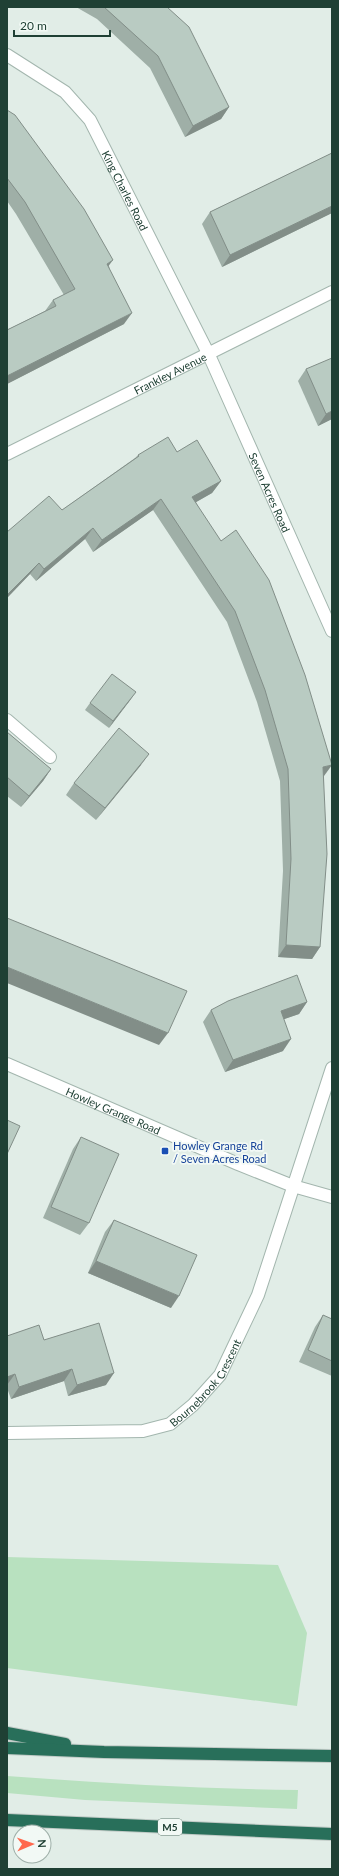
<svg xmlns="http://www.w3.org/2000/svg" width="339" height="1876" font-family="Lato,sans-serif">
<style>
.green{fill:#b8e1bf}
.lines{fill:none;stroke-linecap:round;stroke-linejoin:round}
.minor-casing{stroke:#a3b6ae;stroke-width:14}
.tertiary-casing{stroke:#a3b6ae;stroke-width:14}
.motorway-casing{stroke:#c0cac6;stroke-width:14}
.minor{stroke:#fff;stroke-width:12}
.tertiary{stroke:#fff;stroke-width:12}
.motorway{stroke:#286f5a;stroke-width:12}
.wall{fill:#9fafa7}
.shaded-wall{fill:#828e88}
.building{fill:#b9cbc2;stroke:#828e88}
.transit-dot{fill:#1a4fb4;stroke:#f2f9f5;stroke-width:1.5}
.labels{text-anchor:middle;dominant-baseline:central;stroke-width:3.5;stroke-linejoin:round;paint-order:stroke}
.shield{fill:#f2f9f5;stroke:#5e786e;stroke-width:1}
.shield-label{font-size:10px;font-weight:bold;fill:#1f4034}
.street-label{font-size:11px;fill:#1f4034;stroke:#f2f9f5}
.transit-label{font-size:11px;fill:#164399;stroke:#f2f9f5;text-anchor:start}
</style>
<rect width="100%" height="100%" fill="#e1ede7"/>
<g class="green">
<path d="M7,1557L278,1565L307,1633L297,1706L7,1668Z"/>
<path d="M7,1776C104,1783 201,1789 298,1790L297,1809L85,1800L7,1793Z"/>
</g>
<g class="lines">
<defs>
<g id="minor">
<path id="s1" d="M7,55L65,92L90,120L209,355L332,631"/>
<path id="s2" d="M7,454L332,292"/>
<path d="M7,720L50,757"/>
<path id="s3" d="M7,1433L143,1431L170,1424L193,1405L220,1375L258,1295L332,1068"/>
</g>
<g id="tertiary">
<path id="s4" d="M7,1064L238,1164L293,1186L332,1197"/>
</g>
<g id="motorway">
<path d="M7,1733L65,1744"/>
<path d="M7,1748L104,1752L332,1756"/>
<path d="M7,1820L332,1834"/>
</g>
</defs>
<use href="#minor" class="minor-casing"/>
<use href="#tertiary" class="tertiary-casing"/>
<use href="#motorway" class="motorway-casing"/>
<use href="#minor" class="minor"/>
<use href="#tertiary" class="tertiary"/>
<use href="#motorway" class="motorway"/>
</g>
<g class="wall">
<path d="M76,7H167L229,107L221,119L185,137L150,68L97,19Z"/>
<path d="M7,110L109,266L124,324L7,384V330L45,311L53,300L64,295L16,214L7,201Z"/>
<path d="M332,153V213L222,267L202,224L210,212Z"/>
<path d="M306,369L332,419L318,426L298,381Z"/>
<path d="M177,452L221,481L212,493L196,502L324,776L320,947L312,959L278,957L283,871L280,781L257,702L227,622L153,510L93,552L85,539L36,581L30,574L7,598V532L62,510L135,458L138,455Z"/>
<path d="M131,699L109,728L85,710L90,703Z"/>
<path d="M7,732L51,769L43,781L21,807L7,796Z"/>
<path d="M141,765L96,820L66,795L74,783Z"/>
<path d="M307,1002L299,1014L284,1019L283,1051L225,1072L203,1022L211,1010Z"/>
<path d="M81,1137L89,1223L80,1235L43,1218L73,1149Z"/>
<path d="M114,1220L171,1308L88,1273L105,1232Z"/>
<path d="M323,1315L332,1319V1376L299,1362L315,1327Z"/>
<path d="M7,1336L44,1340L106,1385L68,1396L64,1381L11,1399L7,1388Z"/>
</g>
<g class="shaded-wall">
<path d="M229,107L221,119L185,137L193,126Z"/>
<path d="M332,206V213L222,267L230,255Z"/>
<path d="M113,260L104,272L107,264Z"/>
<path d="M132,313L124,324L7,384V376Z"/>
<path d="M332,411V419L318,426L326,414Z"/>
<path d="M221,481L212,493L184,509L192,497Z"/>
<path d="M161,499L153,510L93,552L102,540Z"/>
<path d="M93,528L85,539L36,581L44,569Z"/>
<path d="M39,563L30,574L7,598V595Z"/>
<path d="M136,692L131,699L109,728L113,721Z"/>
<path d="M149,754L141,765L96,820L105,808Z"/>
<path d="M332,765L324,776L315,779L323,767Z"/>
<path d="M51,769L43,781L21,807L29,796Z"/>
<path d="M286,945L320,947L312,959L278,957Z"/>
<path d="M7,967L168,1033L159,1045L7,983Z"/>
<path d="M307,1002L299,1014L273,1023L281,1011Z"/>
<path d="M291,1039L283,1051L225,1072L233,1060Z"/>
<path d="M96,1261L179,1296L171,1308L88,1273Z"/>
<path d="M72,1369L64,1381L11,1399L19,1387Z"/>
<path d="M114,1373L106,1385L68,1396L77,1385Z"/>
<path d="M15,1374L7,1385V1377Z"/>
</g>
<g class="building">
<path d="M104,7H167L189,27L229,107L193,126L158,56Z"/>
<path d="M7,110L15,115L84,209L113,260L107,264L132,313L7,376V330L56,306L53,300L75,289L25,202L7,178Z"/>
<path d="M332,153V206L230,255L210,212Z"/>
<path d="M332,358V411L326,414L306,369Z"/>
<path d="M168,437L177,452L197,440L221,481L192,497L221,541L236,530L269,580L305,675L332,765L323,767L327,854L320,947L286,945L291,859L288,769L265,690L235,611L161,499L102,540L93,528L44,569L39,563L7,595V532L49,496L62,510L139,456L138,455Z"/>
<path d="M112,674L136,692L113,721L90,703Z"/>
<path d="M119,728L149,754L105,808L74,783Z"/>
<path d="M7,732L51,769L29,796L7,777Z"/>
<path d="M7,918L187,991L168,1033L7,967Z"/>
<path d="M297,975L307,1002L281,1011L291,1039L233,1060L211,1010L228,1001Z"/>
<path d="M7,1120L20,1126L7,1154Z"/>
<path d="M81,1137L119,1154L89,1223L51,1207Z"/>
<path d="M114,1220L197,1255L179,1296L96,1261Z"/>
<path d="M323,1315L332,1319V1361L308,1350Z"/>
<path d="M99,1323L114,1373L77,1385L72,1369L19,1387L15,1374L7,1377V1336L39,1325L44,1340Z"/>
</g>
<rect class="transit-dot" x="161" y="1147" width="8" height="8" rx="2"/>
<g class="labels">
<rect class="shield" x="158" y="1819" width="24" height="16" rx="3"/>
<g class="shield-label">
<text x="170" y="1827">M5</text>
</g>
<g class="street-label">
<text stroke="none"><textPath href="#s1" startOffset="185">King Charles Road</textPath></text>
<text stroke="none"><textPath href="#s2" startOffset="182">Frankley Avenue</textPath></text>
<text stroke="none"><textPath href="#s1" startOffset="520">Seven Acres Road</textPath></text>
<text stroke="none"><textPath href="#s4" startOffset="116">Howley Grange Road</textPath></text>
<text stroke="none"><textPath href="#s3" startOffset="219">Bournebrook Crescent</textPath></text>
</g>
<g class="transit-label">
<text x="173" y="1145">Howley Grange Rd<tspan x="173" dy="13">/ Seven Acres Road</tspan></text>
</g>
</g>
<rect width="339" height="1876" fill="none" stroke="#1f4034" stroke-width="16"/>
<g transform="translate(32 1844) rotate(88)"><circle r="19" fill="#f2f9f5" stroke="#9eafa8"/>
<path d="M0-3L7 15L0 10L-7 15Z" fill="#ff694e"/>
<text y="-6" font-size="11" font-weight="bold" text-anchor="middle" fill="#1f4034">N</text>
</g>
<path d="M14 30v6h96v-6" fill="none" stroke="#1f4034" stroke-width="2"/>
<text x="20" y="30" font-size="12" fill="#1f4034" stroke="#f2f9f5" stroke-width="3" paint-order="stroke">20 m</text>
</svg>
